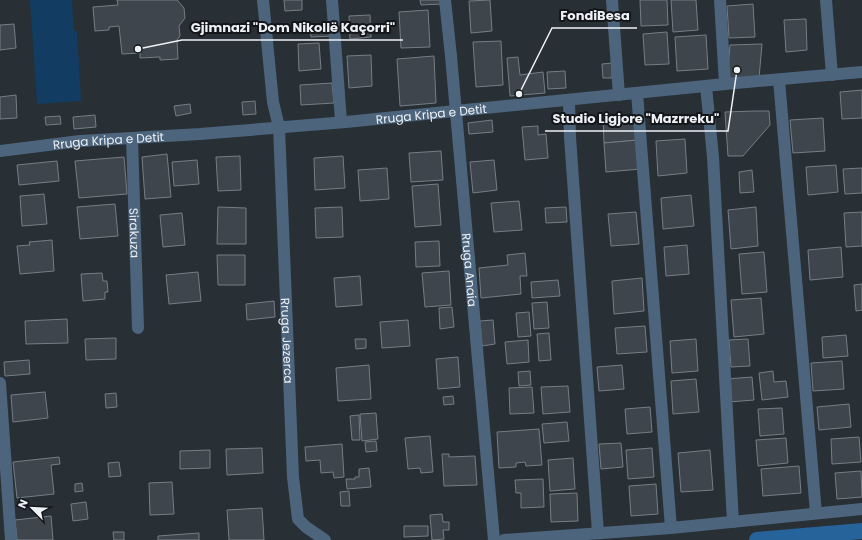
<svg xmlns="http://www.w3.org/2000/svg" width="862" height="540" font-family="Poppins,sans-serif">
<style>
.garden{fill:#123c62}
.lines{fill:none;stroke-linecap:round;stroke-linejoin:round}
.canal{stroke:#26639b;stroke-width:16}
.building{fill:#3e454c;stroke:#767e85}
.street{stroke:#4c647c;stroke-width:12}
.labels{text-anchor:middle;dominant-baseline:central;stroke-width:4;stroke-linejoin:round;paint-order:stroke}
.street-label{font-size:12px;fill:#eef2f7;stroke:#141619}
.leader{fill:none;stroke:#eef2f7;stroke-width:1.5}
.callout-dot{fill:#eef2f7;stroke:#141619;stroke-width:1.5}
.callout-label{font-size:13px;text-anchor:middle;font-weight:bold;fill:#eef2f7;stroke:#141619;stroke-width:4;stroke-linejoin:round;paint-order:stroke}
</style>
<rect width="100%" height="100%" fill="#282f35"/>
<path class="garden" d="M30,0H72L74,31H77L81,101L37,104Z"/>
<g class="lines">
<path class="canal" d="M757,540L862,531"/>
</g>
<g class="building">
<path d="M117,0H177L184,8L185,18L179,26L180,36L177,40L178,59L160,60V57L140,58V53L122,54L119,26L109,27V30L95,31L93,7L118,5Z"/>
<path d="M284,0H302V10L285,11Z"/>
<path d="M420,0H441V4L421,5Z"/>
<path d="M490,0L492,31L471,33L469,1Z"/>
<path d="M640,0H667L668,25L641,26Z"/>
<path d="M671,0H696L698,30L673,32Z"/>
<path d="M753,4L755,37L729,38L727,6Z"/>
<path d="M428,10L430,47L401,48L399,12Z"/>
<path d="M370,15L371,37L350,39L349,16Z"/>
<path d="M806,19L807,50L786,52L784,20Z"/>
<path d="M14,24L16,48L0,50V25Z"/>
<path d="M332,25V36L311,37L310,27Z"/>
<path d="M667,32L669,64L645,65L643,34Z"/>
<path d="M706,35L708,69L677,71L675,37Z"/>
<path d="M501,41L503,85L476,87L473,42Z"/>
<path d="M319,43L321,69L299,71L298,44Z"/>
<path d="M762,44L759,78L727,80L730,45Z"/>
<path d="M371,55L372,86L349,88L347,56Z"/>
<path d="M434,56L436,103L400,106L397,59Z"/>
<path d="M518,57L520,75L543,72L545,93L510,96L507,58Z"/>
<path d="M612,63V78H603L602,64Z"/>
<path d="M565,71L566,88L548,89L547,72Z"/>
<path d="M332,83L334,103L301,105L300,85Z"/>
<path d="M862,90V118L842,119L840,92Z"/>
<path d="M16,95L17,118L0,119V97Z"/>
<path d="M255,101L256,114L243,115L242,102Z"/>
<path d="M190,104L191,113L176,116L174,106Z"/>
<path d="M754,111H769L770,125L743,156H728L725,112Z"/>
<path d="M95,115L96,127L74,129L73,117Z"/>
<path d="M637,115L638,140L604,143L603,117Z"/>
<path d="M60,116L61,124L46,125L45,117Z"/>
<path d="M823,118L825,151L793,153L790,120Z"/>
<path d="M492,120L493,132L469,134L468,123Z"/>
<path d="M538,126V135L546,134L548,158L525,160L522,127Z"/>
<path d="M685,139L687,173L658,176L656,141Z"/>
<path d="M638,140L641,169L606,172L604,143Z"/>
<path d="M441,151L443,180L411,182L409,153Z"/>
<path d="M167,154L171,197L145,199L142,157Z"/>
<path d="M240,156L241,190L218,191L216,157Z"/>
<path d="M343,156L345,188L315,190L314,158Z"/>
<path d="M124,157L127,194L79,198L75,161Z"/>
<path d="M197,160L199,184L174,186L172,162Z"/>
<path d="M494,160L497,190L473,193L470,162Z"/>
<path d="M57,161L59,181L19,185L17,165Z"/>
<path d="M836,165L838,192L808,195L806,167Z"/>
<path d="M387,168L389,199L360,201L358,170Z"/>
<path d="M862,168V193L845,194L843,169Z"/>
<path d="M752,170L754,192L740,193L739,172Z"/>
<path d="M438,184L441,225L415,227L412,186Z"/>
<path d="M44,194L47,224L22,226L20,196Z"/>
<path d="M691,195L694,226L663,229L661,198Z"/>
<path d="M519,201L522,230L494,232L491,203Z"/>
<path d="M115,204L118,236L80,239L77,207Z"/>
<path d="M218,207L246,208V244H217Z"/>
<path d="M342,207L343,237L316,238L315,208Z"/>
<path d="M566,207L567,222L546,223L545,208Z"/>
<path d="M756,207L758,246L731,249L728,210Z"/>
<path d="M636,212L639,244L611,246L608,214Z"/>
<path d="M862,212V246L846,247L844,213Z"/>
<path d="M182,213L185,245L163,247L160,215Z"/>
<path d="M52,240L54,271L20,274L17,246L30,245L29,242Z"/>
<path d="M439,241L440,266L416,267L415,242Z"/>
<path d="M687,245L689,274L666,276L664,247Z"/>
<path d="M841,247L843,277L810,280L808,250Z"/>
<path d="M764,252L767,292L742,294L739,254Z"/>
<path d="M525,253L527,276H520L521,294L481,298L479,268L508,265L507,255Z"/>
<path d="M217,255H245V285H218Z"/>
<path d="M449,271L451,305L425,307L422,273Z"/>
<path d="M198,272L201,301L169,304L166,275Z"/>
<path d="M102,273L103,281H107L108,292H105V299L83,301L81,274Z"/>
<path d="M360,276L362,305L336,307L334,278Z"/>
<path d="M642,278L644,311L614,314L612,281Z"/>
<path d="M558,280L560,296L532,298L531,282Z"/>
<path d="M862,284V310L856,311L854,285Z"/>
<path d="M761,298L764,334L734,337L731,300Z"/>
<path d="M274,301L275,317L247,320L246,304Z"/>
<path d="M547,302L549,328L534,329L532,303Z"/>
<path d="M452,307L454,327L440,329L439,308Z"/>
<path d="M529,312L531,336L518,337L516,313Z"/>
<path d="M67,319L68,343L26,344L25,321Z"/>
<path d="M408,320L410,346L382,348L380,322Z"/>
<path d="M493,320L495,344L482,346L480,321Z"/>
<path d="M645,326L647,352L617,354L615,328Z"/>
<path d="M549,333L551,360L539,361L537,334Z"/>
<path d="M846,335L848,356L823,358L822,337Z"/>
<path d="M116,338V359L86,360L85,339Z"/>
<path d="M355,339H366V348L356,349Z"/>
<path d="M696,339L698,371L672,373L670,341Z"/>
<path d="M748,339L750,366L731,367L729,340Z"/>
<path d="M528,340L529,362L507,364L505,342Z"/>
<path d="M458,357L460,387L438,389L436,359Z"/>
<path d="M29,360L30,374L5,376L4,362Z"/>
<path d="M842,361L844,389L813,391L811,363Z"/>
<path d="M369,365L371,399L338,401L336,368Z"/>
<path d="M622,365L624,389L599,391L597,367Z"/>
<path d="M530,371L531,385L519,386L518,372Z"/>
<path d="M773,371L774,382L786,381L788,397L762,400L759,373Z"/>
<path d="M752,377L754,400L729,402L727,379Z"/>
<path d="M696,379L699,412L673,414L671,381Z"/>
<path d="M568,386L570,412L543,414L541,387Z"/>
<path d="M532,387L534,413L510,414L509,388Z"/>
<path d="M45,392L48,418L13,422L11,395Z"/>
<path d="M116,393L117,407L106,408L105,394Z"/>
<path d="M453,396L454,404L444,405L443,397Z"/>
<path d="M849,404L851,427L819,430L817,407Z"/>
<path d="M650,407L652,432L627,434L625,409Z"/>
<path d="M782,408L784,434L760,436L758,409Z"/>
<path d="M376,413L378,439L362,441L360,414Z"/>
<path d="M359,415L360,440H352L350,416Z"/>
<path d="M567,422L569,441L544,443L542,424Z"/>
<path d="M539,429L542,465L526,466L525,462L516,463V467L499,468L497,432Z"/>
<path d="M430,436L433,472L421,473L420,468L408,469L405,438Z"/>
<path d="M859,437L861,462L832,464L831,439Z"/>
<path d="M786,438L788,463L758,466L756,440Z"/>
<path d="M376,441L377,451L366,452L365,442Z"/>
<path d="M621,443L623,467L601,469L599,444Z"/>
<path d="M342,444L344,477L334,478L333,472L321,473L320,460L306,461L305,447Z"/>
<path d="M262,448L263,473L227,475L226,449Z"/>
<path d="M652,448L654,477L628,479L626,450Z"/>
<path d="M210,450V468L180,469V451Z"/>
<path d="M710,450L713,490L681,492L678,453Z"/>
<path d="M442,454H449V457L475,456L477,485L444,486Z"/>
<path d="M59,457L60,464L51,465L54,494L17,498L13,462Z"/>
<path d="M573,458L575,489L550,491L548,460Z"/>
<path d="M119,462L121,476L109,477L108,463Z"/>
<path d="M799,466L801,493L763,496L761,469Z"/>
<path d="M369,468L371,487L347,489L346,479H355V477H359V469Z"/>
<path d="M861,471L862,497L837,499L835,473Z"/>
<path d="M543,479L544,507L521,508V493H516L515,480Z"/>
<path d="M172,482L174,514L150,515L149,483Z"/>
<path d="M82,483L83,491L75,492V484Z"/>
<path d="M656,484L658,514L631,516L629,486Z"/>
<path d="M349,491L350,506H341L340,492Z"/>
<path d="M577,493L578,521L551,522L550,494Z"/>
<path d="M86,502L88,519L73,521L71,504Z"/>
<path d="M262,508L264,540H229L227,510Z"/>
<path d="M442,514L443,522H449V530H443L444,539L432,540L430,515Z"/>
<path d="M51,516L53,540H17L15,520Z"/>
<path d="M404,526H428V536L404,537Z"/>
<path d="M113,532H124V540H114Z"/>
<path d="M199,533V540H158V536Z"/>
</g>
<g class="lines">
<g class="street">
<path id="s1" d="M263,0L273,102L279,127L293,477L298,519L306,527L325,540"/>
<path d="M332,0L341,121"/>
<path id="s2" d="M445,0L451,56L494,540"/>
<path d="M612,0L619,95"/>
<path d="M720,0L725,84"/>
<path d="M826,0L832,75"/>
<path d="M779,80L816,513"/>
<path d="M706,86L713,157L733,522"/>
<path d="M637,93L671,528"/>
<path d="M569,100L570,137L598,533"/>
<path id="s3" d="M132,138L138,328"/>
<path id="s4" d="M0,151L80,141L200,134L346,122L725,84L862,72"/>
<path d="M0,383L11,540"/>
<path d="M504,540L671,528L862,509"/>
</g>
</g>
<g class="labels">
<g class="street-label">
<text stroke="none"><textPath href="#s4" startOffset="433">Rruga Kripa e Detit</textPath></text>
<text stroke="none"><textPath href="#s4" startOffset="109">Rruga Kripa e Detit</textPath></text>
<text stroke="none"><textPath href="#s3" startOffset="95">Sirakuza</textPath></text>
<text stroke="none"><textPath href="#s2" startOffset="271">Rruga Anaia</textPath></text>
<text stroke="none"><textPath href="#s1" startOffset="342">Rruga Jezerca</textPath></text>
</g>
</g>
<path class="leader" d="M519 94L552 28H637M138 49L182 40H403M737 70L728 131H545"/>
<g class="callout-dot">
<circle cx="519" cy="94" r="4"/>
<circle cx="138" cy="49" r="4"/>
<circle cx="737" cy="70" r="4"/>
</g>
<g class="callout-label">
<text x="595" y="20">FondiBesa</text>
<text x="293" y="32">Gjimnazi "Dom Nikollë Kaçorri"</text>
<text x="636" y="123">Studio Ligjore "Mazrreku"</text>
</g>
<g transform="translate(32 508) rotate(294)" stroke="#141619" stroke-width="3" paint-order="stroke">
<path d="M0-3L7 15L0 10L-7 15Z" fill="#eef2f7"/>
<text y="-6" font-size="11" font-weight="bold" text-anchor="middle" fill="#eef2f7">N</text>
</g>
</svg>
